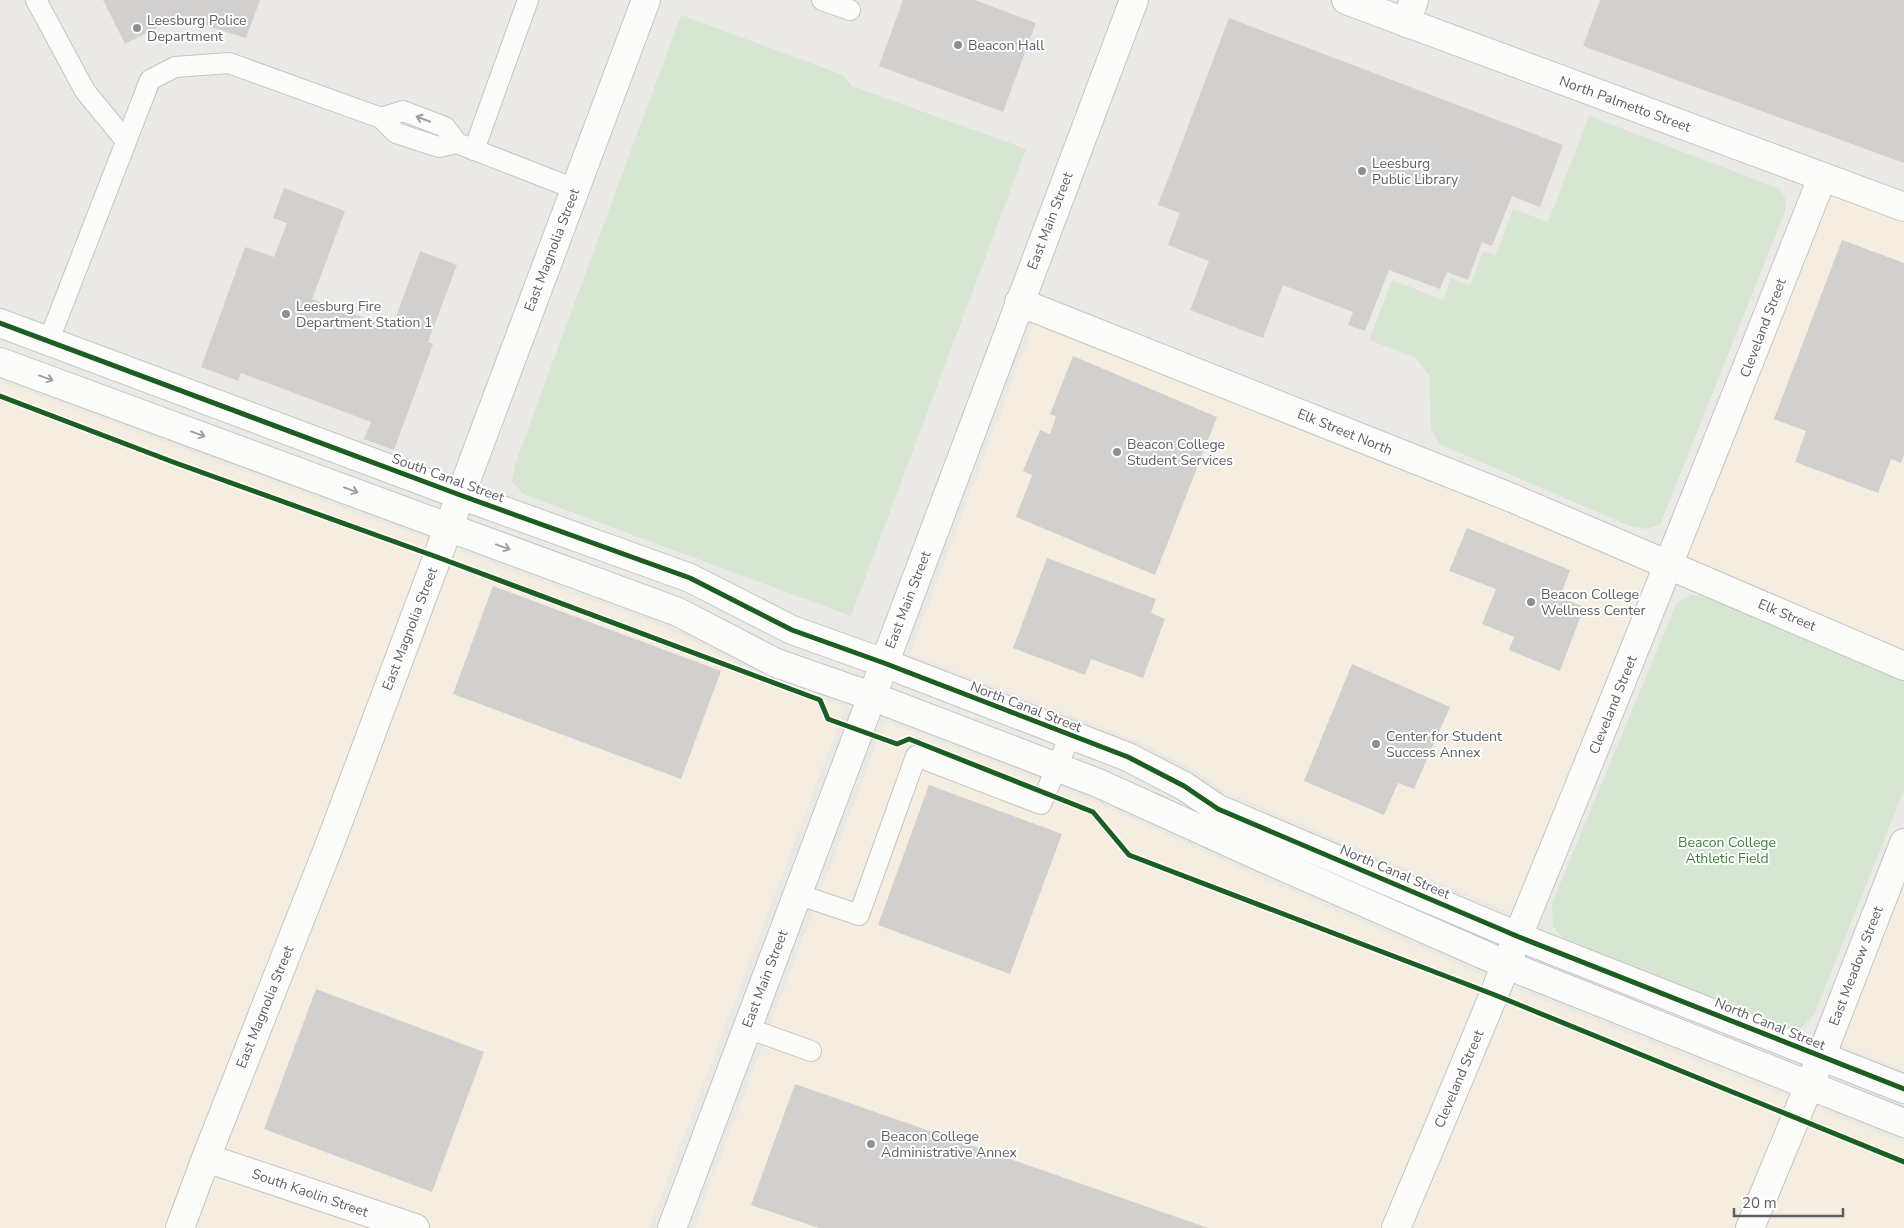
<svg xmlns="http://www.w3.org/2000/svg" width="1904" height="1228" font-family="'Nunito Sans',sans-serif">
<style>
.commercial{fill:#f4ede0}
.green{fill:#d6e6d2}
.building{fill:#d2d0cf}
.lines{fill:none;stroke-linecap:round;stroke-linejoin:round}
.lane-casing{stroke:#c5c5c6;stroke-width:22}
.street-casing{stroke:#c5c5c6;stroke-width:30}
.secondary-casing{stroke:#c5c5c5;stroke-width:30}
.lane{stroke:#fcfcfb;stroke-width:20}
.street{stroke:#fcfcfb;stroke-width:28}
.secondary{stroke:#fcfcfb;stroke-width:28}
.cycleway-casing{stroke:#fff;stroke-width:8}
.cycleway{stroke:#1b5e20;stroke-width:5}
.oneway{stroke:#9c9ea0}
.poi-dot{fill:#8e8f91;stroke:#fff;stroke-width:2}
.labels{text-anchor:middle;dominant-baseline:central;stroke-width:4;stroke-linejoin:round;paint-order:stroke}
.poi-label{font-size:14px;fill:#5c5f63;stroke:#fff;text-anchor:start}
.street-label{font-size:14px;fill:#5c5f63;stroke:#fff}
.park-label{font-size:14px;fill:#3d823c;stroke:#fff}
</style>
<rect width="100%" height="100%" fill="#ebe9e6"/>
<g class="commercial">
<path d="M1820,189L1904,220V662L1687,579L1667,587L1535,923L1228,793L1193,769L1137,741L910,654L1037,315L1665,569Z"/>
<path d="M0,381L669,629L766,679L845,707L649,1228H0Z"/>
<path d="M885,721L1091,800L1253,874L1500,983L1904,1143V1228H694Z"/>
<path d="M1904,839V1070L1818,1036Z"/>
</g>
<g class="green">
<path d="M681,15L843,75L852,86L1026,149L851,616L523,494L512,481L515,464Z"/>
<path d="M1589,116L1780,189L1785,197L1786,209L1660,525L1646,529L1630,526L1439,444L1431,429L1429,375L1416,358L1369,340L1392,280L1443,300L1451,278L1470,285L1483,251L1496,255L1513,209L1548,222Z"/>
<path d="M1692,595L1707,596L1904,679V790L1814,1015L1800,1029H1782L1564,940L1553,926L1552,903L1677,602Z"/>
</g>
<g class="building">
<path d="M103,0H260L246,38L178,17L125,44Z"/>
<path d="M903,0H975L1036,23L1003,112L879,66Z"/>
<path d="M1600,0H1904V163L1583,46Z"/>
<path d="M1229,18L1563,145L1540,207L1512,196L1492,246L1482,242L1468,280L1447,272L1440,289L1389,270L1365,331L1348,325L1353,312L1283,285L1263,338L1190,310L1209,261L1168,245L1180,213L1158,205Z"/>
<path d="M284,188L345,211L312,299L392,328L420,251L457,265L428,342L433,344L394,450L364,439L371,422L241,373L238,381L201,367L245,247L274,257L287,223L273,218Z"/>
<path d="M1842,240L1904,263V455L1901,463L1891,459L1878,493L1795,462L1806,431L1774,419Z"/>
<path d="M1073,356L1217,417L1155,575L1016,517L1032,475L1023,471L1040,430L1050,434L1056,417L1050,414Z"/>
<path d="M1467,528L1570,570L1560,597L1584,607L1560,671L1509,650L1514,637L1482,624L1496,589L1449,571Z"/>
<path d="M1047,558L1156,599L1151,613L1165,619L1143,678L1091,659L1085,675L1013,648Z"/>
<path d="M493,586L721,671L681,779L453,694Z"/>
<path d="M1352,664L1450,707L1414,789L1398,783L1384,815L1304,781Z"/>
<path d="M929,785L1062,834L1010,974L878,925Z"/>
<path d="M316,989L484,1052L432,1192L264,1129Z"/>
<path d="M795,1084L1208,1228H819L751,1205Z"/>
</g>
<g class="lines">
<defs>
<g id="lane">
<path d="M36,0L85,91L126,141"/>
<path d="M822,0L850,10"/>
<path d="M381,118L403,111L445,127L457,143L575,189"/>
<path d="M474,150L528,0"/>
<path d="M49,340L150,80L175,67L229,63L381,118L396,133L439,147L457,143"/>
<path d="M797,894L859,915L916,756L1041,804L1070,736"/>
<path d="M747,1028L811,1051"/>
</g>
<g id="street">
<path d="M1346,0L1904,207"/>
<path d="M1406,23L1414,0"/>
<path d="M1019,302L1512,498L1904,666"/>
<path d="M206,1158L415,1228"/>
<path d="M180,1228L206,1158L331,841L646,0"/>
<path d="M1396,1228C1544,880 1683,529 1822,178"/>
<path d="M1750,1228L1821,1057L1904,843"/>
</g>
<g id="secondary">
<path d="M0,323L460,495L690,578L792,630L884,663L1128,757L1184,786L1218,809L1519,937L1904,1089"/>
<path d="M0,362L678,612L776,663L871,696L1098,783L1261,857L1507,965L1904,1123"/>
<path d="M672,1228L1134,0"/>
</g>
</defs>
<use href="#lane" class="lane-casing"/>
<use href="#street" class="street-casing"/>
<use href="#secondary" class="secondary-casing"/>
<use href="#lane" class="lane"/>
<use href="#street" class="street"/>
<use href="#secondary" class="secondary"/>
<defs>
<g id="cycleway">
<path d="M0,323L460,495L690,578L792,630L884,663L1128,757L1184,786L1218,809L1519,937L1904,1089"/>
<path d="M0,396L173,462L437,557L820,700L828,719L897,744L909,739L1093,812L1129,855L1495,995L1904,1162"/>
</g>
</defs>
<use href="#cycleway" class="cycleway-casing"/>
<use href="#cycleway" class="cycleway"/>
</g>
<defs><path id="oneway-shaft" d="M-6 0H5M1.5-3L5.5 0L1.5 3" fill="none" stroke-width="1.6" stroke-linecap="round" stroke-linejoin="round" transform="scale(1.25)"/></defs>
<g class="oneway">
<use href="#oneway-shaft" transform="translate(423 119) rotate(-159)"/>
<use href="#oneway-shaft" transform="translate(46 378) rotate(20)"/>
<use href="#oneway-shaft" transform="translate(198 434) rotate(20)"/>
<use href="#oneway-shaft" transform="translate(351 490) rotate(20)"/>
<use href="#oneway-shaft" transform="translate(503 547) rotate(20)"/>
</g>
<g class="poi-dot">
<circle cx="137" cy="28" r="5"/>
<circle cx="958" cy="45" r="5"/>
<circle cx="1362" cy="171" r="5"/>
<circle cx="286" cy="314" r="5"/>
<circle cx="1117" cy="452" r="5"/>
<circle cx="1531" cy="602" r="5"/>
<circle cx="1376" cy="744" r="5"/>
<circle cx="871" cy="1144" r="5"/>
</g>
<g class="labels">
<g class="poi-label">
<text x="147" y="20">Leesburg Police<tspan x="147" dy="16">Department</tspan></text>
<text x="968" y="45">Beacon Hall</text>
<text x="1372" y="163">Leesburg<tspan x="1372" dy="16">Public Library</tspan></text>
<text x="296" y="306">Leesburg Fire<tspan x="296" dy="16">Department Station 1</tspan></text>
<text x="1127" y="444">Beacon College<tspan x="1127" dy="16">Student Services</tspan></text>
<text x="1541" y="594">Beacon College<tspan x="1541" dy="16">Wellness Center</tspan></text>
<text x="1386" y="736">Center for Student<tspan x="1386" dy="16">Success Annex</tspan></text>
<text x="881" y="1136">Beacon College<tspan x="881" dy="16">Administrative Annex</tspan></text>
</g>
<g class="street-label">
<text transform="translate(1625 104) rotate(20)">North Palmetto Street</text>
<text transform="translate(1050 221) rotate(-69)">East Main Street</text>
<text transform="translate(552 250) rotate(-69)">East Magnolia Street</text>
<text transform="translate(1763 328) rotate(-69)">Cleveland Street</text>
<text transform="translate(1345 432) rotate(22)">Elk Street North</text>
<text transform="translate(448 478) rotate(20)">South Canal Street</text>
<text transform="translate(908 600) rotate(-69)">East Main Street</text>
<text transform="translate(1787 615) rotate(23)">Elk Street</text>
<text transform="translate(410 629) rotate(-69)">East Magnolia Street</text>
<text transform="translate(1613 705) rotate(-68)">Cleveland Street</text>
<text transform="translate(1026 707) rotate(21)">North Canal Street</text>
<text transform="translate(1395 872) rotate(23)">North Canal Street</text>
<text transform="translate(1856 966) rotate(-69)">East Meadow Street</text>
<text transform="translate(765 979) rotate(-69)">East Main Street</text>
<text transform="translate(265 1007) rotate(-68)">East Magnolia Street</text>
<text transform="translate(1770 1024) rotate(22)">North Canal Street</text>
<text transform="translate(1459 1079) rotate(-67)">Cleveland Street</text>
<text transform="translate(310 1193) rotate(19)">South Kaolin Street</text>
</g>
<g class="park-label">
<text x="1727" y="842">Beacon College<tspan x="1727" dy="16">Athletic Field</tspan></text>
</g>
</g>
<path d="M1734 1208v8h109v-8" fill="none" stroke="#5c5f63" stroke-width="2.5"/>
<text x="1742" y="1208" font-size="15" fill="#5c5f63" stroke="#ffffff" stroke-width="4" paint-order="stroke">20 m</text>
</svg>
